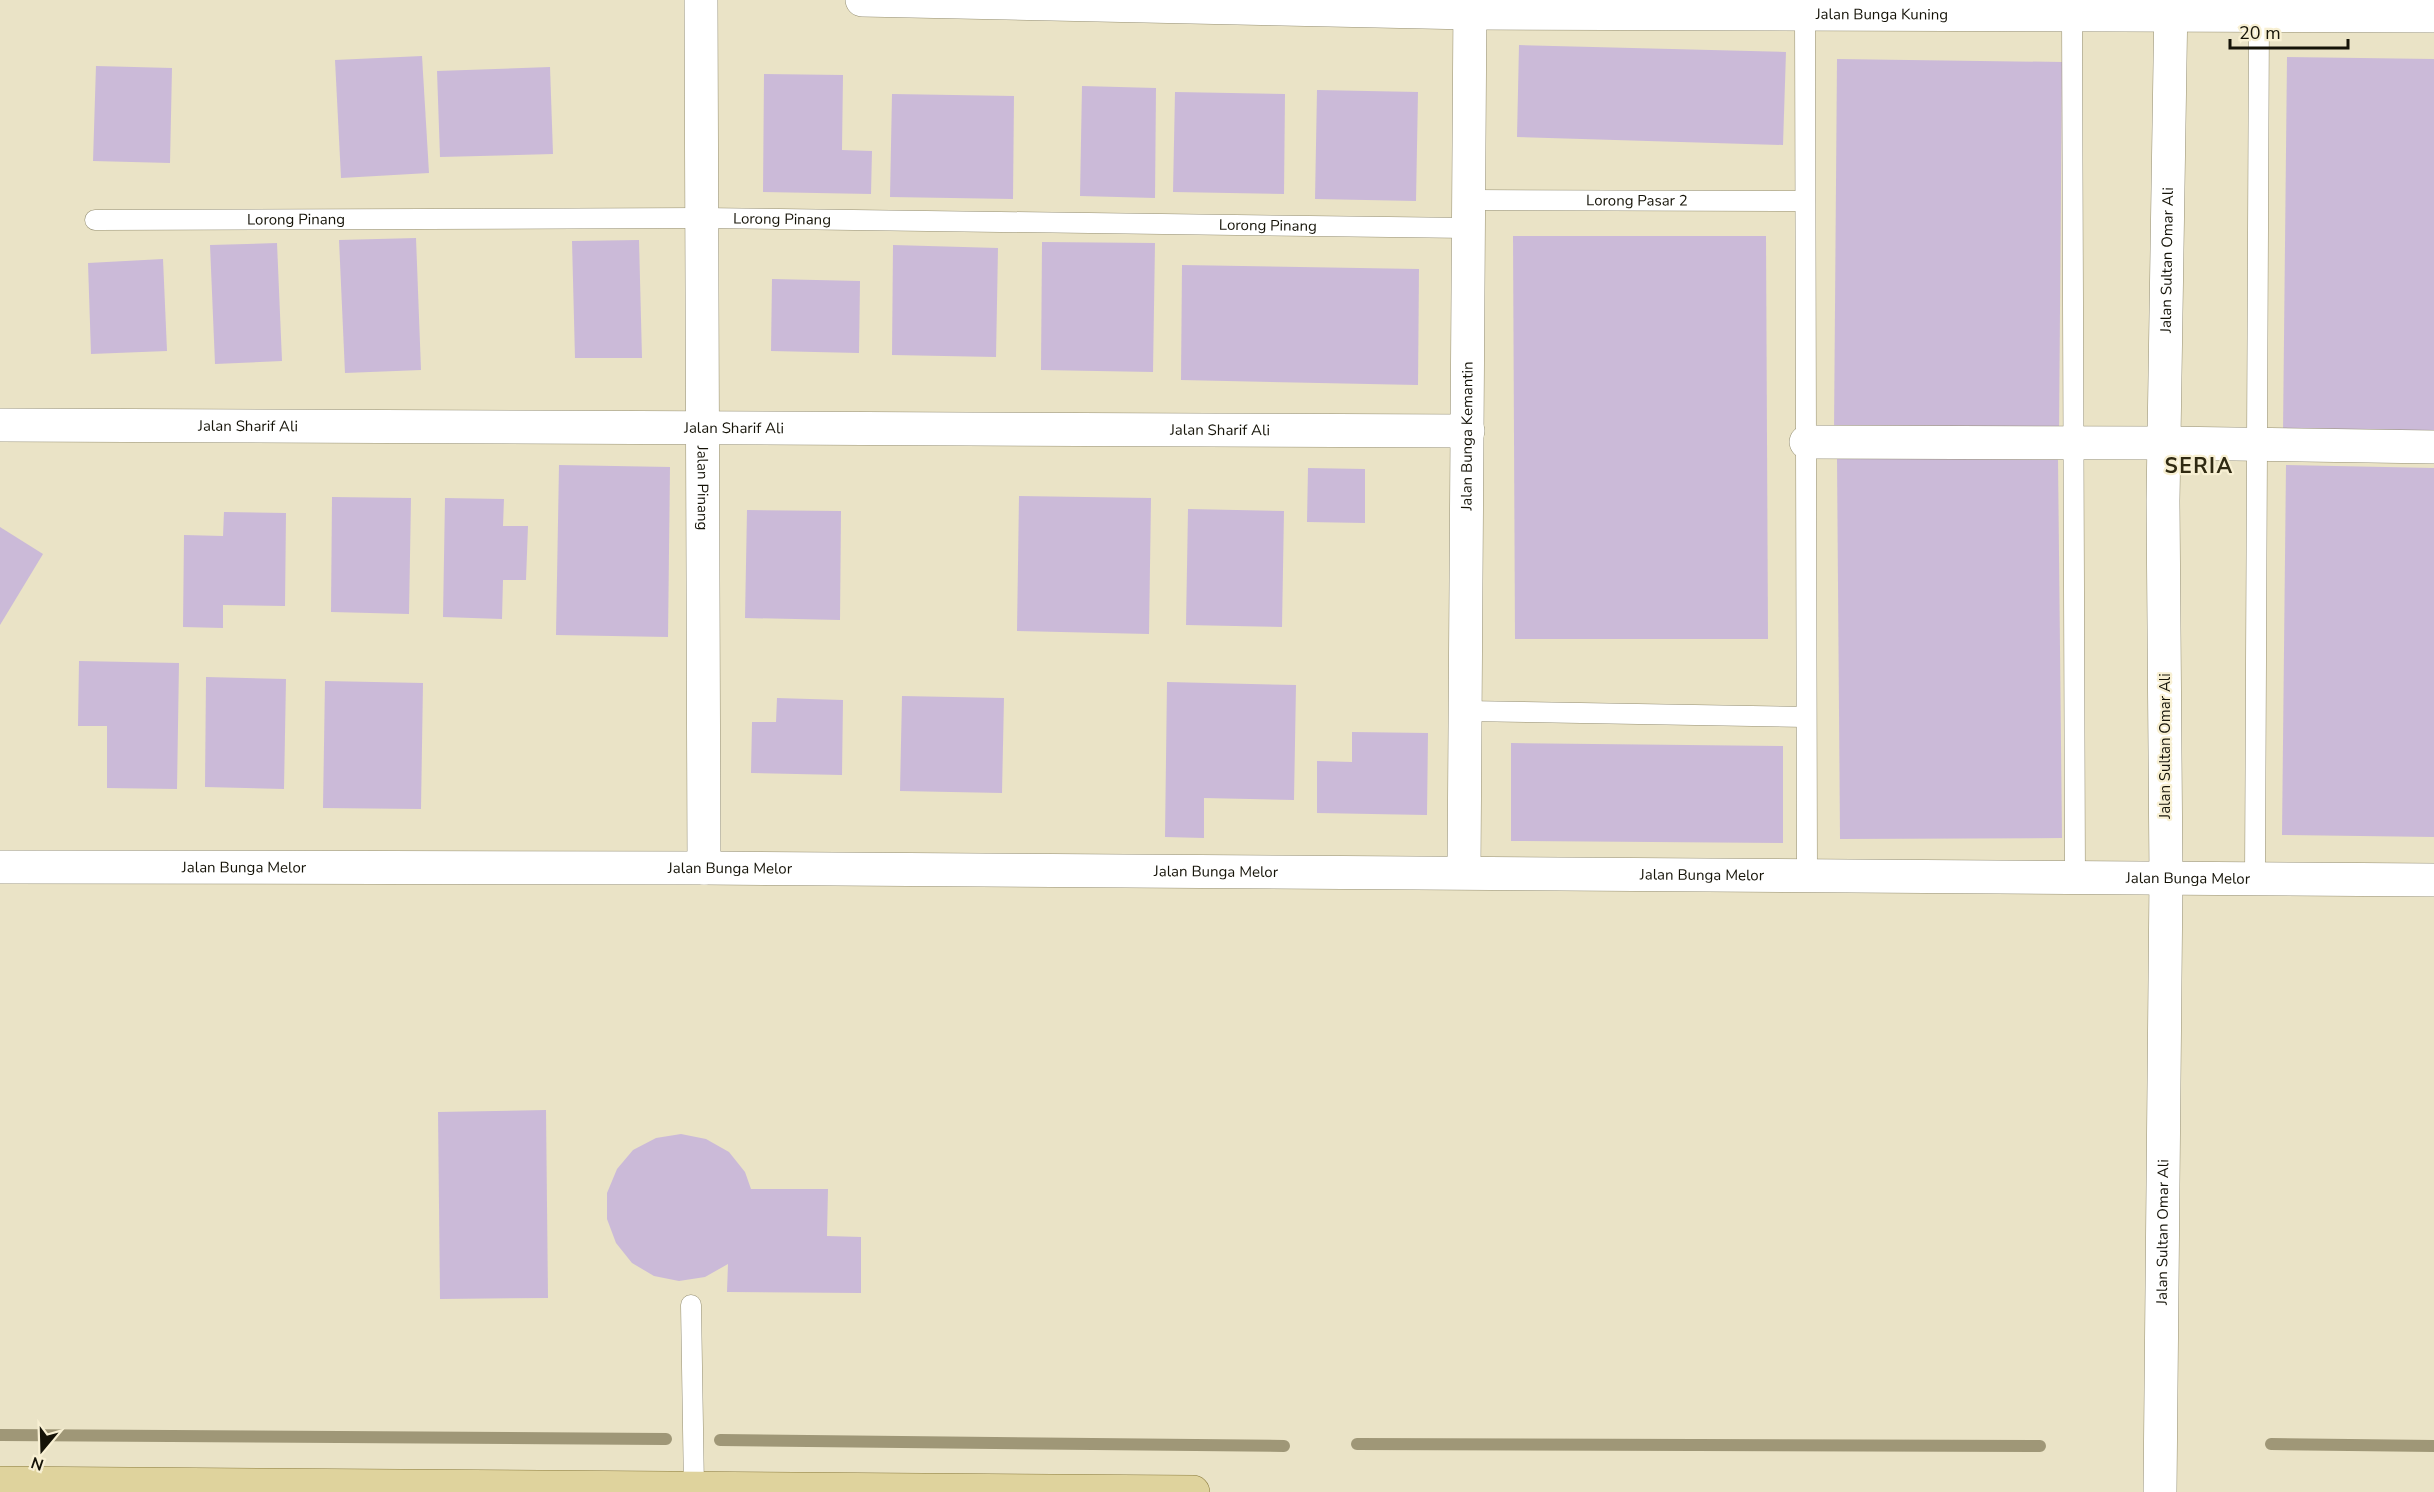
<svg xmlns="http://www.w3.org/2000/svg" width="2434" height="1492" font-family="'Nunito Sans',sans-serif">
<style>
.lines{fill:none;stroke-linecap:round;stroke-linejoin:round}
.stream{stroke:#9f9777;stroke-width:12}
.building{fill:#cbbad8}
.lane-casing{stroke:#958f73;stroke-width:21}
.street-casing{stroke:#958f73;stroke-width:34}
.primary-casing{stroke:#8b7c3e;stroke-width:34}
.lane{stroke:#fff;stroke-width:20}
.street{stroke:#fff;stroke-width:33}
.primary{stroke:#dfd39d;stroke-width:33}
.labels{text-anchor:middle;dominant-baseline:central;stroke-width:4.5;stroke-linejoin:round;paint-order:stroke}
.street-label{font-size:15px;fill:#151308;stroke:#f8f0d3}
.district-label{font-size:21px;font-weight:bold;letter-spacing:1.5px;fill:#302a12;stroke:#f8f0d3}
</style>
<rect width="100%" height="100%" fill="#eae3c6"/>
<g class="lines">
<g class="stream">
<path d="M0,1435L666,1439"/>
<path d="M720,1440L1284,1446"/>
<path d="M1357,1444L2040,1446"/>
<path d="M2271,1444L2434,1446"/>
</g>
</g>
<g class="building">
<path d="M1519,45L1786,52L1783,145L1517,137Z"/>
<path d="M422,56L429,173L341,178L335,60Z"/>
<path d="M2287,57L2434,59V434L2283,432Z"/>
<path d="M1837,59L2062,62L2059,435L1834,432Z"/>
<path d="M96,66L172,68L170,163L93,161Z"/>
<path d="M550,67L553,154L440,157L437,71Z"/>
<path d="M764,74L843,75L842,150L872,151L871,194L763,192Z"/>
<path d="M1082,86L1156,88L1155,198L1080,196Z"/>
<path d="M1317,90L1418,92L1416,201L1315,199Z"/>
<path d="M1175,92L1285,94L1284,194L1173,192Z"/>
<path d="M892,94L1014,96L1013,199L890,197Z"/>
<path d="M1513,236H1766L1768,639H1515Z"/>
<path d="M416,238L421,370L345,373L339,240Z"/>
<path d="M639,240L642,358H575L572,241Z"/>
<path d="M1042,242L1155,243L1153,372L1041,370Z"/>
<path d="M277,243L282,361L215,364L210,245Z"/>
<path d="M893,245L998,248L996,357L892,355Z"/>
<path d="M163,259L167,351L91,354L88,263Z"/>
<path d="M1182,265L1419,269L1418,385L1181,380Z"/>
<path d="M772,279L860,281L859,353L771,351Z"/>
<path d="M1837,459H2058L2062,838L1840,839Z"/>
<path d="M559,465L670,467L668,637L556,635Z"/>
<path d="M2286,465L2434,468V837L2282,835Z"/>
<path d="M1308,468L1365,469V523L1307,522Z"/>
<path d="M1019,496L1151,498L1149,634L1017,631Z"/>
<path d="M332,497L411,498L409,614L331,612Z"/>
<path d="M445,498L504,499L503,526H528L526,580H503L502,619L443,617Z"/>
<path d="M1188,509L1284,511L1282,627L1186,625Z"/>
<path d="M747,510L841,511L840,620L745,618Z"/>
<path d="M224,512L286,513L285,606L223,605V628L183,627L184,535L223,536Z"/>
<path d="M0,527L43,554L0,625Z"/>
<path d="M79,661L179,663L177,789L107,788V726H78Z"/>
<path d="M206,677L286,679L284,789L205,787Z"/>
<path d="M325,681L423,683L421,809L323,808Z"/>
<path d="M1167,682L1296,685L1294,800L1204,798V838L1165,837Z"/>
<path d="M902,696L1004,698L1002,793L900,791Z"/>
<path d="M777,698L843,700L842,775L751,773L752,722H776Z"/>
<path d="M1352,732L1428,733L1427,815L1317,813V761L1352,762Z"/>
<path d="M1511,743L1783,746V843L1511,841Z"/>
<path d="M546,1110L548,1298L440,1299L438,1112Z"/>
<path d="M681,1134L706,1139L729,1152L745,1172L751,1189H828L827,1236L861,1237V1293L727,1292L728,1264L705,1277L679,1281L654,1276L632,1263L616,1243L607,1219V1193L617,1169L633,1150L656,1138Z"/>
</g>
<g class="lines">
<defs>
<g id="lane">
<path d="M1805,14L1807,874"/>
<path d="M2072,15L2075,877"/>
<path id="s1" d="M1469,200L1805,201"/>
<path id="s2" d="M95,220L702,218L1468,228"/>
<path d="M1466,711L1806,717"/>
<path d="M2255,877L2259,15"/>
<path d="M691,1305L694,1489"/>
</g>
<g id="street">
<path id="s3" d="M701,0L704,868"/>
<path id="s4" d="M862,0L1470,13L2434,16"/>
<path id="s5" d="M0,425L1468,431"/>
<path d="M1806,442L2164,443L2434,447"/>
<path id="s6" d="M0,867L704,868L2434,880"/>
<path id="s7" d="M1464,872L1470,0"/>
<path id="s8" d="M2160,1492L2166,878L2163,501L2171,0"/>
</g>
<path id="primary" d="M0,1483L1193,1492"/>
</defs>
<use href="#lane" class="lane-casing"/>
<use href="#street" class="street-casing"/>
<use href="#primary" class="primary-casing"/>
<use href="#lane" class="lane"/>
<use href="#street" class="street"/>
<use href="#primary" class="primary"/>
</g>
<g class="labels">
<g class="street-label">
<text stroke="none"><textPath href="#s4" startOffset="1020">Jalan Bunga Kuning</textPath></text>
<text stroke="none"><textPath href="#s1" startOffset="168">Lorong Pasar 2</textPath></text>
<text stroke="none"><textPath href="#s2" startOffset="687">Lorong Pinang</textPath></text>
<text stroke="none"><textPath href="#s2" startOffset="201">Lorong Pinang</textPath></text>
<text stroke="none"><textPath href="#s2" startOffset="1173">Lorong Pinang</textPath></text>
<text stroke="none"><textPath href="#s8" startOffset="1232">Jalan Sultan Omar Ali</textPath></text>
<text stroke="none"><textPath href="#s5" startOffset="248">Jalan Sharif Ali</textPath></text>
<text stroke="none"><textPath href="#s5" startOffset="734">Jalan Sharif Ali</textPath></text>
<text stroke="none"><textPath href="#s5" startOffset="1220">Jalan Sharif Ali</textPath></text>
<text stroke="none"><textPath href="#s7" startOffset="436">Jalan Bunga Kemantin</textPath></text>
<text stroke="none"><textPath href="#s3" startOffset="488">Jalan Pinang</textPath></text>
<text transform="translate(2165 746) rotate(-90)">Jalan Sultan Omar Ali</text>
<text stroke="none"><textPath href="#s6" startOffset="244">Jalan Bunga Melor</textPath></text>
<text stroke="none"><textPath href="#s6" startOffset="730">Jalan Bunga Melor</textPath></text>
<text stroke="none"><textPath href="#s6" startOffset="1216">Jalan Bunga Melor</textPath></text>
<text stroke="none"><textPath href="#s6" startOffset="1702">Jalan Bunga Melor</textPath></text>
<text stroke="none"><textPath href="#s6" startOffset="2188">Jalan Bunga Melor</textPath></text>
<text stroke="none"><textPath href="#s8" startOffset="260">Jalan Sultan Omar Ali</textPath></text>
</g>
<g class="district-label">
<text x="2199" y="466">SERIA</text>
</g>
</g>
<g transform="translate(42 1450) rotate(199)" stroke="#f8f0d3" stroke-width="4.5" paint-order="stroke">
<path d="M0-4.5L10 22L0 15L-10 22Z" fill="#151308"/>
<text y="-9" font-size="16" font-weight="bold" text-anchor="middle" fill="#151308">N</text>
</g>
<path d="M2230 39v9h118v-9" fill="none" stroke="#151308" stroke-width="3"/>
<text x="2239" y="39" font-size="18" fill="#151308" stroke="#f8f0d3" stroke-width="4.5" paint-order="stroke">20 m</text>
</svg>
